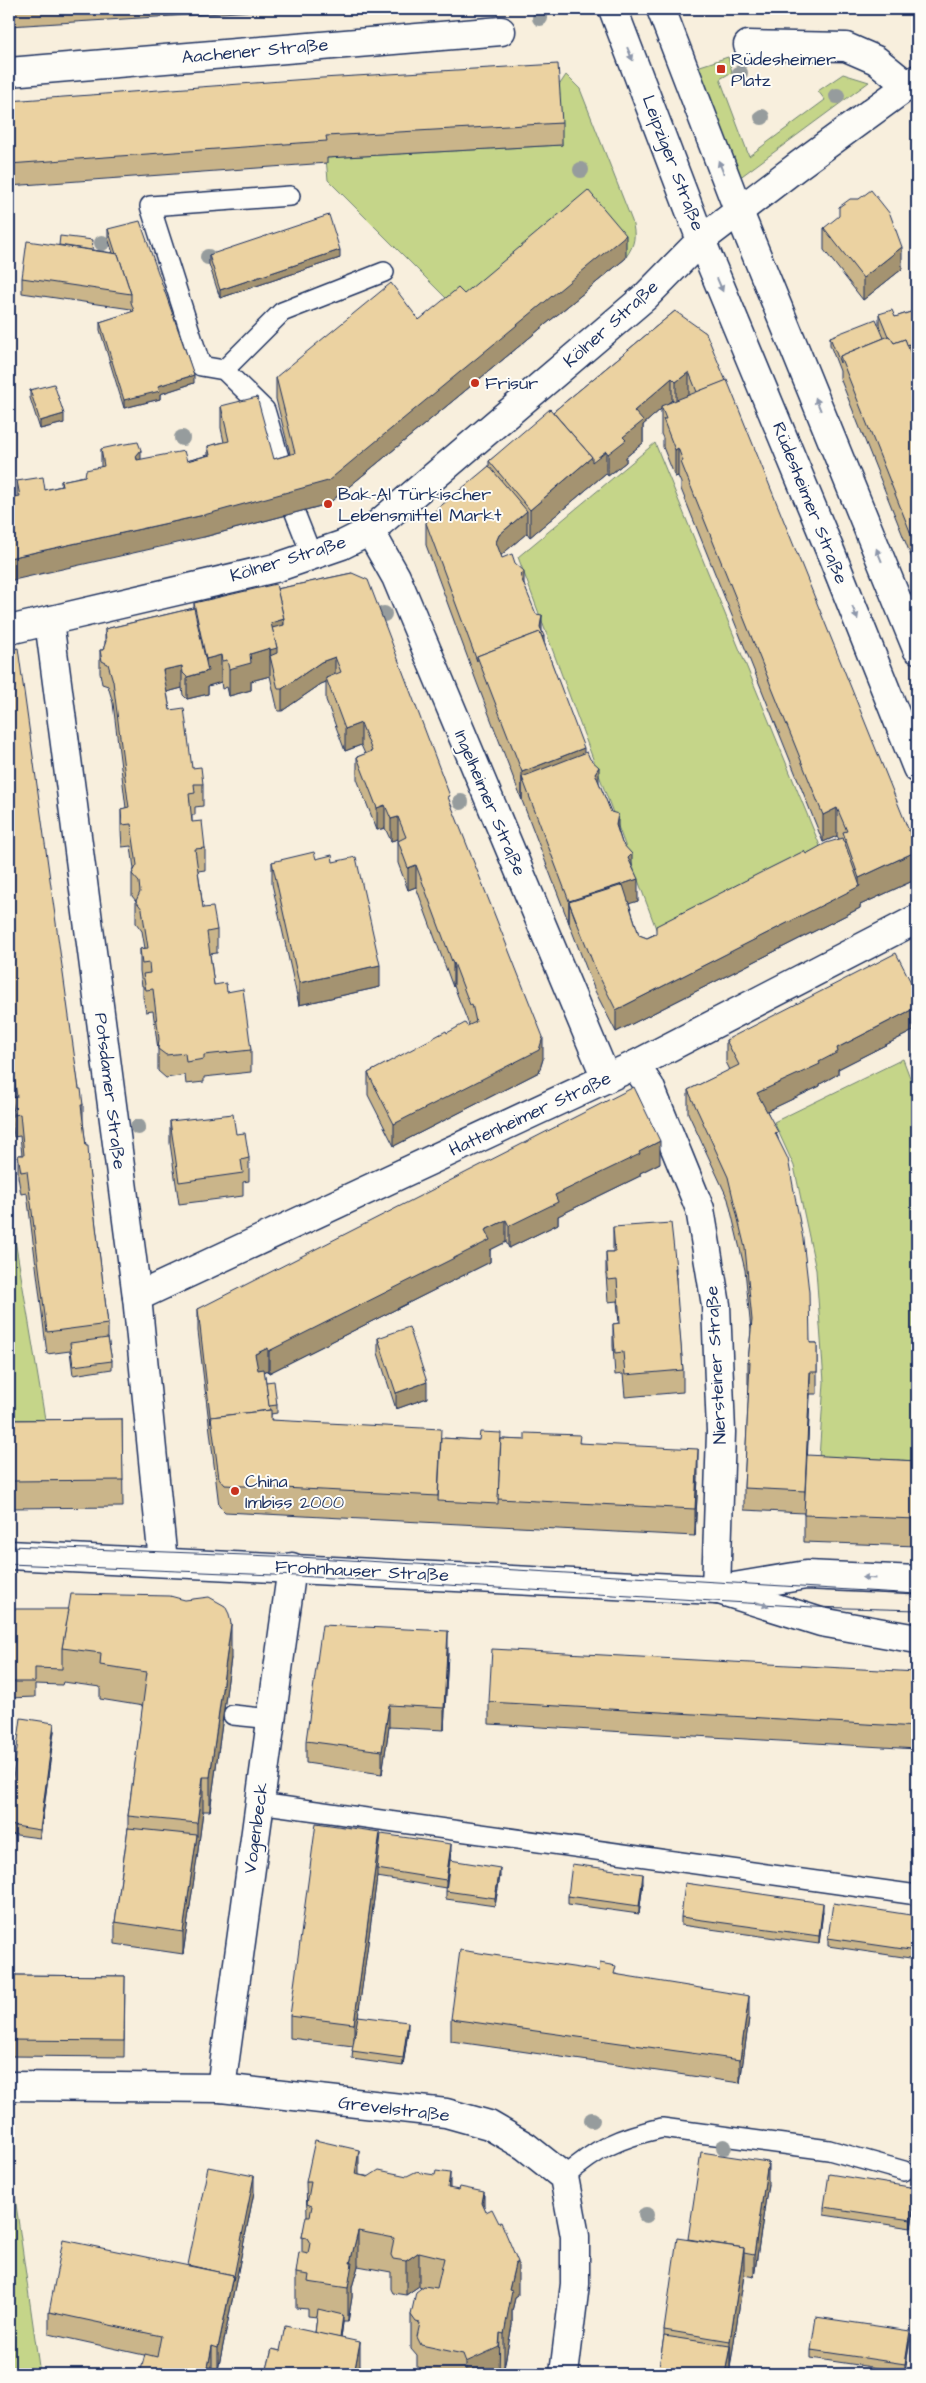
<svg xmlns="http://www.w3.org/2000/svg" width="926" height="2383" font-family="'Architects Daughter',sans-serif">
<style>
.green{fill:#c5d589;stroke:#708274}
.lines{fill:none;stroke-linecap:round;stroke-linejoin:round}
.service-casing{stroke:#1b2f5e;stroke-width:22}
.minor-casing{stroke:#1b2f5e;stroke-width:31}
.secondary-casing{stroke:#1b2f5e;stroke-width:31}
.service{stroke:#fdfcf7;stroke-width:19}
.minor{stroke:#fdfcf7;stroke-width:28}
.secondary{stroke:#fdfcf7;stroke-width:28}
.tram{stroke:#1b2f5e;stroke-width:1}
.tree{fill:#969c9d}
.wall{fill:#cab58a;stroke:#1b2f5e;fill-rule:evenodd}
.shaded-wall{fill:#a49371;stroke:#1b2f5e}
.building{fill:#ebd2a1;stroke:#1b2f5e}
.oneway{fill:#8c96aa}
.poi-dot{fill:#c8321e;stroke:#fdfcf7;stroke-width:2}
.labels{text-anchor:middle;dominant-baseline:central;stroke-width:4;stroke-linejoin:round;paint-order:stroke}
.street-label{font-size:18px;fill:#1b2f5e;stroke:#fdfcf7}
.poi-label{font-size:18px;fill:#1b2f5e;stroke:#fdfcf7;text-anchor:start}
</style>
<rect width="100%" height="100%" fill="#f8efdd"/>
<filter id="ink" filterUnits="userSpaceOnUse"><feTurbulence type="fractalNoise" baseFrequency=".02" numOctaves="2"/><feDisplacementMap in="SourceGraphic" scale="10" xChannelSelector="R" yChannelSelector="G"/><feConvolveMatrix kernelMatrix="1 2 1 2 8 2 1 2 1" color-interpolation-filters="sRGB"/></filter>
<g filter="url(#ink)">
<g class="green">
<path d="M728,57L732,72L720,79L749,156L825,100L818,91L843,74L869,82L735,181L697,67Z"/>
<path d="M566,75L580,89L632,221C636,236 635,244 626,257L589,212L458,310L328,180L326,158L562,145L558,87Z"/>
<path d="M655,443L825,858L661,942L518,557Z"/>
<path d="M903,1059L917,1096V1475L818,1474L824,1382L816,1270L794,1166L774,1122Z"/>
<path d="M9,1204L47,1431L9,1430Z"/>
<path d="M9,2155L40,2374H9Z"/>
</g>
<g class="lines">
<defs>
<g id="service">
<path d="M224,370L282,312L384,272"/>
<path d="M285,478L265,410L224,370L201,366L150,206L290,196"/>
<path d="M295,513L312,556"/>
<path d="M233,1715L271,1719"/>
<path d="M259,1803L917,1895"/>
<path d="M564,2177C597,2148 618,2138 662,2128L829,2150L904,2171"/>
</g>
<g id="minor">
<path d="M748,45L846,47L876,60L908,86"/>
<path d="M9,72L501,31"/>
<path d="M370,531L396,577L606,1078"/>
<path d="M49,621L137,1297L163,1562"/>
<path d="M9,630L275,568L342,545L370,531L646,296L701,240L799,165L917,79"/>
<path d="M635,1065L650,1087L700,1209L716,1305L721,1432L716,1590"/>
<path d="M137,1297L635,1065L917,919"/>
<path d="M9,2086L221,2088L446,2113L489,2125L525,2146L564,2177L575,2236V2284L564,2374"/>
<path d="M221,2088L292,1567"/>
</g>
<g id="secondary">
<path d="M613,9L701,240L831,553L917,768"/>
<path d="M661,9L739,212L917,649"/>
<path d="M9,1555L716,1590L806,1575L917,1580"/>
<path d="M722,1591L821,1622L917,1639"/>
</g>
</defs>
<use href="#service" class="service-casing"/>
<use href="#minor" class="minor-casing"/>
<use href="#secondary" class="secondary-casing"/>
<use href="#service" class="service"/>
<use href="#minor" class="minor"/>
<use href="#secondary" class="secondary"/>
<g class="tram">
<path d="M9,1546L299,1557L917,1594"/>
<path d="M9,1564L298,1576L813,1607L917,1610"/>
</g>
</g>
<g class="tree">
<circle cx="540" cy="18" r="8"/>
<circle cx="740" cy="73" r="8"/>
<circle cx="837" cy="96" r="8"/>
<circle cx="762" cy="117" r="8"/>
<circle cx="581" cy="170" r="8"/>
<circle cx="102" cy="243" r="8"/>
<circle cx="208" cy="257" r="8"/>
<circle cx="182" cy="438" r="8"/>
<circle cx="384" cy="614" r="8"/>
<circle cx="461" cy="802" r="8"/>
<circle cx="138" cy="1127" r="8"/>
<circle cx="592" cy="2120" r="8"/>
<circle cx="724" cy="2147" r="8"/>
<circle cx="646" cy="2215" r="8"/>
</g>
<g class="wall">
<path d="M9,9H287L9,26Z"/>
<path d="M9,101L562,123V145L327,158V163L9,186Z"/>
<path d="M824,228L902,269L863,300L824,250Z"/>
<path d="M108,229L194,383L160,394V399L124,408L100,330V322L132,312L131,309L22,293V278L93,250L113,253L108,238Z"/>
<path d="M209,255L340,258L220,298L209,264Z"/>
<path d="M626,258L328,504L204,537L17,496V481L45,490L61,486V481L85,476L101,467V449L141,460L187,461L208,455V446L224,442L221,428V406L274,459L290,454L276,399V377L419,320L464,294Z"/>
<path d="M917,291V309L914,300V292Z"/>
<path d="M917,310V357L913,358L917,370V571L840,378V371L830,345V337L879,325V314L895,317Z"/>
<path d="M675,311L917,879L860,905V908L616,1032L595,991L477,683L426,545V523L489,466V461L553,412ZM672,400L674,402L667,404ZM661,409V434L663,438V447L675,477L678,476L681,483V489L823,842L837,836L839,839L806,854L647,938L639,935L629,903L638,901L622,843L618,830L599,783L584,753L544,642L542,632L524,585L502,558L501,555L527,533L530,537L606,473L608,476L626,462V457L643,443V425Z"/>
<path d="M30,390L64,423L40,429L30,398Z"/>
<path d="M352,573L450,803L543,1059L539,1072L394,1146L368,1095V1073L447,1033L469,1025L454,986L453,987L416,887L408,890L398,863V839L391,841L385,828L377,830L357,779V757L365,754L361,745L345,751L326,700V682L321,684L282,711H278L270,676L251,681V690L229,696L227,687L222,689L221,682L208,686V694L187,699L183,695L182,688L167,692L170,710L192,768L203,784V806L195,807V815H192V822L205,848V870L198,871L203,908L217,930V953L210,954L214,985L227,992L251,1050V1072L204,1077V1082L186,1084L185,1075L166,1078L158,1071V1050L153,1011L146,1012L143,997V986H142L140,971V949L145,948L142,931L136,923V901L132,896V874L134,869L131,846L122,847L121,831V809L126,808L113,703L108,686L102,684L100,673V650H103L105,644V629L194,608V603L277,589Z"/>
<path d="M9,650L79,1089L83,1105V1122L108,1324V1338L112,1361V1369L73,1375L70,1351L47,1354L27,1193L21,1194L18,1177V1155H22L20,1136L14,1137L12,1120V1098H10L9,1091Z"/>
<path d="M316,859L333,862L380,987L299,1005L272,884V862Z"/>
<path d="M917,994V1064L913,1054V1031L838,1069V1074L820,1084V1086L767,1111L778,1138L810,1343H817V1394H810L807,1456L917,1461V1546L804,1542V1513L744,1510V1488L749,1384H748V1362L751,1330L745,1270L728,1199L688,1113V1090L730,1070L726,1062V1040Z"/>
<path d="M170,1121L236,1134L249,1158V1181L243,1182V1196L179,1204L170,1143Z"/>
<path d="M660,1163L640,1173V1176L558,1216V1224L509,1248L506,1242L490,1250V1262L269,1373L268,1370L264,1372L266,1382L277,1405V1413L271,1414V1420L441,1438L479,1440L501,1439L580,1443L698,1477L695,1536L225,1512L219,1506L198,1331V1309Z"/>
<path d="M613,1227L676,1289L683,1370V1392L625,1397L623,1374L615,1375L613,1346V1324L619,1323L617,1301L608,1302L606,1274V1252H613Z"/>
<path d="M378,1338L427,1398L396,1409L378,1353Z"/>
<path d="M122,1419L123,1507L9,1508V1420Z"/>
<path d="M9,1609L231,1658L210,1811H203L197,1858L183,1954L115,1944V1922L128,1828V1816L143,1706L100,1699V1687L63,1682L62,1685L35,1684V1697L9,1698Z"/>
<path d="M448,1653L444,1730L389,1727L382,1774L306,1763V1741Z"/>
<path d="M917,1672V1749L489,1724V1702Z"/>
<path d="M54,1731L40,1838L9,1834V1808Z"/>
<path d="M380,1840L451,1852L446,1888L377,1877L358,2016L408,2031L403,2066L352,2059L353,2046L290,2038V2016Z"/>
<path d="M500,1876L495,1906L446,1899V1891Z"/>
<path d="M643,1882L639,1914L568,1904V1896Z"/>
<path d="M823,1911L819,1944L681,1925V1917Z"/>
<path d="M917,1916V1959L828,1946V1938Z"/>
<path d="M616,1974L749,2018L740,2083L451,2041V2019Z"/>
<path d="M9,1975L125,1976L124,2057L9,2056Z"/>
<path d="M359,2175L450,2188L484,2208L518,2296L515,2298L512,2311V2325L504,2368H500L499,2374H418L417,2371V2356L411,2349V2315L422,2287L419,2286L406,2295L393,2293L391,2289V2272L358,2266L352,2287V2297L348,2322H343L341,2338L360,2365L358,2374H266L272,2349L280,2351L315,2333L317,2317L308,2316V2309L296,2308V2273L302,2253V2237L307,2216L306,2182Z"/>
<path d="M768,2184L754,2277L744,2275L729,2374H658L664,2336V2330L688,2239Z"/>
<path d="M254,2192L218,2370L212,2369L213,2374L144,2355L49,2334V2312L188,2265Z"/>
<path d="M916,2196L911,2228L824,2215V2207Z"/>
<path d="M910,2339L905,2372L811,2358V2350Z"/>
</g>
<g class="shaded-wall">
<path d="M626,235V258L328,504L204,537L9,581V558L204,515Z"/>
<path d="M902,247V269L863,300V278Z"/>
<path d="M340,250V258L220,298V290Z"/>
<path d="M917,341V357L894,365V350Z"/>
<path d="M689,372V394L676,404V382Z"/>
<path d="M194,375V383L160,394V399L124,408V400L158,386Z"/>
<path d="M672,378V400L662,408L661,406V409L643,425V443L626,457V462L608,476V454L623,437L634,411Z"/>
<path d="M64,414V423L40,429V421Z"/>
<path d="M678,448V476L675,477V450Z"/>
<path d="M141,450V472L136,456Z"/>
<path d="M606,451V473L530,537V510L592,457Z"/>
<path d="M527,511V533L499,557L496,542L499,535Z"/>
<path d="M524,571V593L520,575Z"/>
<path d="M542,615V637L544,636V658L540,627Z"/>
<path d="M284,619V647L277,676L270,656L271,623Z"/>
<path d="M270,648V676L251,681V690L229,696V669L250,654Z"/>
<path d="M221,655V682L208,686V694L187,699V677L206,672V659Z"/>
<path d="M335,657V679L326,678V682L321,684L282,711V689L321,662Z"/>
<path d="M182,666V688L163,693V670Z"/>
<path d="M361,723V745L345,751V729Z"/>
<path d="M584,748V775L522,777V800V772Z"/>
<path d="M599,767V789L595,773Z"/>
<path d="M385,805V828L377,830V808Z"/>
<path d="M837,808V836L823,842V815Z"/>
<path d="M618,814V837L616,825Z"/>
<path d="M398,817V839L391,841V819Z"/>
<path d="M917,851V879L860,905V908L616,1032V1010L859,886V878Z"/>
<path d="M632,854V876L628,858Z"/>
<path d="M416,865V887L408,890V868Z"/>
<path d="M638,879V901L576,921L569,902V923V901Z"/>
<path d="M454,963V986L453,987V964Z"/>
<path d="M380,965V987L299,1005V983Z"/>
<path d="M917,1007V1029L913,1027V1031L838,1069V1074L820,1084V1086L757,1116V1093L819,1062L837,1048Z"/>
<path d="M543,1037V1059L539,1072L394,1146V1124Z"/>
<path d="M660,1141V1163L640,1173V1176L558,1216V1224L509,1248V1226L555,1195Z"/>
<path d="M506,1220V1242L490,1250V1262L269,1373V1351L485,1230Z"/>
<path d="M675,1268H676V1290Z"/>
<path d="M268,1348V1370L255,1376V1354Z"/>
<path d="M810,1372V1394L805,1513V1491Z"/>
<path d="M427,1382V1398L396,1409V1393Z"/>
<path d="M698,1449V1477L695,1536V1509Z"/>
<path d="M231,1624V1658L210,1811V1777Z"/>
<path d="M448,1631V1653L444,1730V1708Z"/>
<path d="M389,1705V1727L382,1774V1751Z"/>
<path d="M54,1723V1731L40,1838V1830Z"/>
<path d="M203,1777V1811L197,1858L183,1954V1932L197,1835V1823Z"/>
<path d="M380,1832V1854L377,1869V1877L354,2047V2024Z"/>
<path d="M451,1844V1852L446,1888V1880Z"/>
<path d="M500,1868V1876L495,1906V1898Z"/>
<path d="M643,1874V1882L639,1914V1906Z"/>
<path d="M823,1903V1911L819,1944V1936Z"/>
<path d="M749,1996V2018L740,2083V2060Z"/>
<path d="M408,2022V2031L403,2066V2058Z"/>
<path d="M359,2150V2184L355,2174Z"/>
<path d="M768,2162V2184L754,2277V2255Z"/>
<path d="M450,2173V2207L448,2188Z"/>
<path d="M254,2176V2192L218,2370V2348Z"/>
<path d="M916,2188V2196L911,2228V2220Z"/>
<path d="M484,2192V2227L482,2203Z"/>
<path d="M358,2231V2266L352,2287V2297L348,2322V2288L350,2263Z"/>
<path d="M744,2248V2275L730,2368V2341Z"/>
<path d="M419,2252V2286L406,2295V2261Z"/>
<path d="M518,2262V2296L515,2298L512,2311V2325L504,2368V2334L509,2290L515,2264Z"/>
<path d="M343,2315V2323L338,2360V2352Z"/>
<path d="M910,2331V2339L905,2372V2364Z"/>
<path d="M500,2333L499,2374H466V2362Z"/>
<path d="M360,2342V2365L358,2374H354Z"/>
<path d="M212,2346V2368L208,2367Z"/>
<path d="M730,2346V2368L729,2374H725Z"/>
</g>
<g class="building">
<path d="M558,64L562,123L326,136L327,141L9,164V101L322,78Z"/>
<path d="M588,190L626,235L328,481L204,515L9,558V498L20,496L17,481L43,477L45,490L62,486L61,481L85,476L86,470L104,466L101,449L119,445L138,442L141,450L136,456L137,460L184,451L187,461L210,455L208,446L229,441L221,406L257,397L274,459L295,453L276,377L391,283L419,320L458,288L464,294Z"/>
<path d="M871,190L890,214L902,247L863,278L824,228L839,216V207L850,199H859Z"/>
<path d="M329,215L340,250L220,290L209,255Z"/>
<path d="M140,221L194,375L158,386L160,391L124,400L100,322L134,311L131,302V294L118,254H116L108,229Z"/>
<path d="M60,236L93,240L92,250L59,245Z"/>
<path d="M27,241L118,254L131,294L22,278Z"/>
<path d="M917,291V300L914,292Z"/>
<path d="M892,310L895,317L917,310V341L907,345L905,339L894,343L889,336H888L879,314Z"/>
<path d="M675,311L706,333L726,381L697,392L689,372L676,382L672,378L634,411L643,421L623,437L626,440L608,454L606,451L592,462V457L553,412Z"/>
<path d="M876,319L884,338L840,356V363L830,337Z"/>
<path d="M889,336L894,343L905,339L917,370V549L840,356Z"/>
<path d="M727,380L917,851L859,878L843,832L847,831L837,808L823,815L681,462L683,461L678,448L675,450L663,419H666L661,406Z"/>
<path d="M54,384L64,414L40,421L30,390Z"/>
<path d="M550,409L592,457L530,510L489,461Z"/>
<path d="M489,466L527,511L499,535L496,542L502,558L512,554L515,563L524,571L520,575L536,614L542,615L540,627L544,636L542,637L540,632L477,656V661L426,523L431,514Z"/>
<path d="M352,573L368,580L450,796L448,797L543,1037L539,1050L394,1124L368,1073L446,1031L447,1033L465,1023L467,1026L476,1022L472,1004L470,1005L454,963L453,964L416,865L408,868L398,841L406,837L398,817L391,819L385,805L377,808L357,757L372,751L361,723L345,729L326,678L341,672L335,657L321,662L282,689H278L270,656L277,653V648L272,628L284,625V619L277,589Z"/>
<path d="M276,584L284,619L271,623L277,648L270,650V648L250,654L251,663L229,669L227,660L222,661L221,655L206,659L194,603Z"/>
<path d="M194,608L208,671L187,677L183,673L182,666L163,670L170,710L184,708L192,768L201,767L203,784H194L195,793L189,794L192,822L202,821L205,848L195,849L203,908L213,907L217,930L207,932L214,985L226,983L227,992L243,989L251,1050L204,1055V1059L186,1062L185,1053L166,1055L158,1049L159,1039L153,989L146,990L143,974L150,973L149,963L142,964L140,949L148,948L142,909L136,901L140,892L139,882L132,874L137,865L131,824L122,825L121,809L129,807L128,801L113,681L108,664L102,661L100,650H103L106,641L105,629Z"/>
<path d="M540,632L584,748L522,772L477,656Z"/>
<path d="M18,648L79,1089H81L83,1105H81L86,1146H88L89,1161H88L108,1324L47,1332L27,1171L21,1172L18,1155H24L20,1114L14,1115L12,1098L17,1097L14,1076H10L9,1069V650Z"/>
<path d="M587,752L590,759L599,767L595,773L611,812L618,814L616,825L622,843L632,854L628,858L638,879L569,901L522,777Z"/>
<path d="M843,838L860,886L616,1010L595,968L569,902L623,885L639,935L647,938L656,934V926L760,873L804,851L806,854L826,843Z"/>
<path d="M314,852L316,859L332,855L333,862L356,857L380,965L299,983L272,862Z"/>
<path d="M896,953L917,994V1007L837,1048L838,1052L819,1062L820,1064L757,1093L778,1132L775,1133L788,1159L803,1239L809,1292L810,1343H817V1372H810L805,1491L744,1488L750,1362H748L752,1320L745,1248L728,1177L688,1090L739,1065L726,1040Z"/>
<path d="M917,1025V1037L913,1027Z"/>
<path d="M634,1087L660,1141L639,1152L640,1154L555,1195L558,1202L509,1226L506,1220L485,1230L490,1240L269,1351L268,1348L255,1354L258,1370L264,1369L270,1410L211,1417V1423L198,1309Z"/>
<path d="M233,1114L236,1134L245,1133L249,1158L241,1160L243,1173L179,1182L170,1121Z"/>
<path d="M671,1223L676,1268H675L683,1370L625,1375L623,1352L615,1353L613,1324L620,1323L617,1279L608,1280L606,1252H615L613,1227Z"/>
<path d="M409,1327L427,1382L396,1393L378,1338Z"/>
<path d="M108,1338L112,1361L73,1366L70,1343Z"/>
<path d="M274,1381L277,1405L269,1406L266,1382Z"/>
<path d="M271,1410V1420L441,1429L438,1496L225,1485L219,1478L211,1417Z"/>
<path d="M122,1419L123,1480L12,1481L9,1462V1420Z"/>
<path d="M480,1432L501,1433L498,1504L438,1501L441,1438L479,1440Z"/>
<path d="M525,1433L580,1435L579,1443L698,1449L695,1509L498,1499L501,1439L525,1440Z"/>
<path d="M807,1455L917,1461V1519L804,1515Z"/>
<path d="M9,1468L12,1486H9Z"/>
<path d="M71,1594L170,1596L185,1600L209,1597L225,1606L229,1614L231,1624L210,1777H203L197,1823L128,1816L147,1672L100,1665L101,1653L62,1648Z"/>
<path d="M9,1609H69L62,1648V1669L35,1668V1682H9Z"/>
<path d="M322,1625L448,1631L444,1708L389,1705L382,1751L306,1741Z"/>
<path d="M492,1649L917,1672V1727L489,1702Z"/>
<path d="M21,1718L54,1723L40,1830L9,1825V1808Z"/>
<path d="M316,1823L380,1832L354,2024L290,2016Z"/>
<path d="M128,1828L197,1835L183,1932L115,1922Z"/>
<path d="M381,1834L451,1844L446,1880L377,1869Z"/>
<path d="M450,1860L500,1868L495,1898L446,1891Z"/>
<path d="M572,1864L643,1874L639,1906L568,1896Z"/>
<path d="M685,1883L823,1903L819,1936L681,1917Z"/>
<path d="M833,1903L917,1916V1951L828,1938Z"/>
<path d="M460,1950L599,1971L600,1963L616,1966L614,1974L749,1996L740,2060L451,2019Z"/>
<path d="M9,1975L125,1976L124,2041L9,2040Z"/>
<path d="M358,2016L408,2022L403,2058L352,2051Z"/>
<path d="M315,2140L359,2150L355,2174L368,2177L379,2170L407,2176L415,2172L435,2175L436,2171L450,2173L448,2188L459,2190L460,2187L484,2192L482,2203L486,2212L492,2209L499,2223L501,2222L518,2262L515,2264L509,2290L512,2291L504,2334L500,2333L499,2347L466,2362L463,2354L421,2345L417,2337L420,2323L416,2322L411,2315L416,2292L424,2286L437,2288L444,2258L419,2252L406,2261L393,2259L391,2255L394,2238L358,2231L350,2263H352L348,2288L308,2282L309,2275L296,2273L299,2252L308,2254L310,2243L307,2238L302,2237L306,2216H310L312,2206L307,2204L311,2182H306Z"/>
<path d="M701,2152L768,2162L754,2255L744,2253V2248L688,2239Z"/>
<path d="M208,2167L254,2176L233,2281V2275L188,2265Z"/>
<path d="M829,2174L916,2188L911,2220L824,2207Z"/>
<path d="M677,2238L744,2248L730,2341L664,2330Z"/>
<path d="M63,2240L233,2275L218,2348L212,2346L208,2367L213,2369L212,2374H140L145,2354L157,2357L161,2336L49,2312Z"/>
<path d="M318,2309L343,2315L340,2338L315,2333Z"/>
<path d="M816,2317L910,2331L905,2364L811,2350Z"/>
<path d="M285,2326L360,2342L354,2374H271L266,2373L272,2349L280,2351Z"/>
<path d="M664,2336L730,2346L725,2374H658Z"/>
</g>
<defs><path id="oneway-solid" d="M-6-.8H1V-3.2L6.5 0L1 3.2V.8H-6Z" transform="scale(1.25)"/></defs>
<g class="oneway">
<use href="#oneway-solid" transform="translate(630 54) rotate(67)"/>
<use href="#oneway-solid" transform="translate(721 167) rotate(-112)"/>
<use href="#oneway-solid" transform="translate(720 285) rotate(67)"/>
<use href="#oneway-solid" transform="translate(818 404) rotate(-112)"/>
<use href="#oneway-solid" transform="translate(879 555) rotate(-112)"/>
<use href="#oneway-solid" transform="translate(855 613) rotate(68)"/>
<use href="#oneway-solid" transform="translate(869 1578) rotate(-177)"/>
<use href="#oneway-solid" transform="translate(762 1604) rotate(17)"/>
</g>
</g>
<g class="poi-dot">
<rect x="716" y="64" width="10" height="10" rx="2.5"/>
<circle cx="475" cy="383" r="5"/>
<circle cx="328" cy="504" r="5"/>
<circle cx="235" cy="1491" r="5"/>
</g>
<g class="labels">
<g class="street-label">
<text transform="translate(255 51) rotate(-5)">Aachener Straße</text>
<text transform="translate(673 163) rotate(69)">Leipziger Straße</text>
<text transform="translate(611 324) rotate(-42)">Kölner Straße</text>
<text transform="translate(810 503) rotate(68)">Rüdesheimer Straße</text>
<text transform="translate(288 559) rotate(-17)">Kölner Straße</text>
<text transform="translate(490 803) rotate(67)">Ingelheimer Straße</text>
<text transform="translate(110 1091) rotate(83)">Potsdamer Straße</text>
<text transform="translate(530 1114) rotate(-25)">Hattenheimer Straße</text>
<text transform="translate(716 1365) rotate(-93)">Niersteiner Straße</text>
<text transform="translate(362 1571) rotate(3)">Frohnhauser Straße</text>
<text transform="translate(256 1828) rotate(-82)">Vogenbeck</text>
<text transform="translate(394 2109) rotate(7)">Grevelstraße</text>
</g>
<g class="poi-label">
<text x="731" y="59">Rüdesheimer<tspan x="731" dy="21">Platz</tspan></text>
<text x="485" y="383">Frisur</text>
<text x="338" y="494">Bak-Al Türkischer<tspan x="338" dy="21">Lebensmittel Markt</tspan></text>
<text x="245" y="1481">China<tspan x="245" dy="21">Imbiss 2000</tspan></text>
</g>
</g>
<rect width="926" height="2383" fill="none" stroke="#fdfcf7" stroke-width="30"/>
<rect x="15" y="15" width="896" height="2353" fill="none" stroke="#1b2f5e" stroke-width="2" filter="url(#ink)"/>
</svg>
